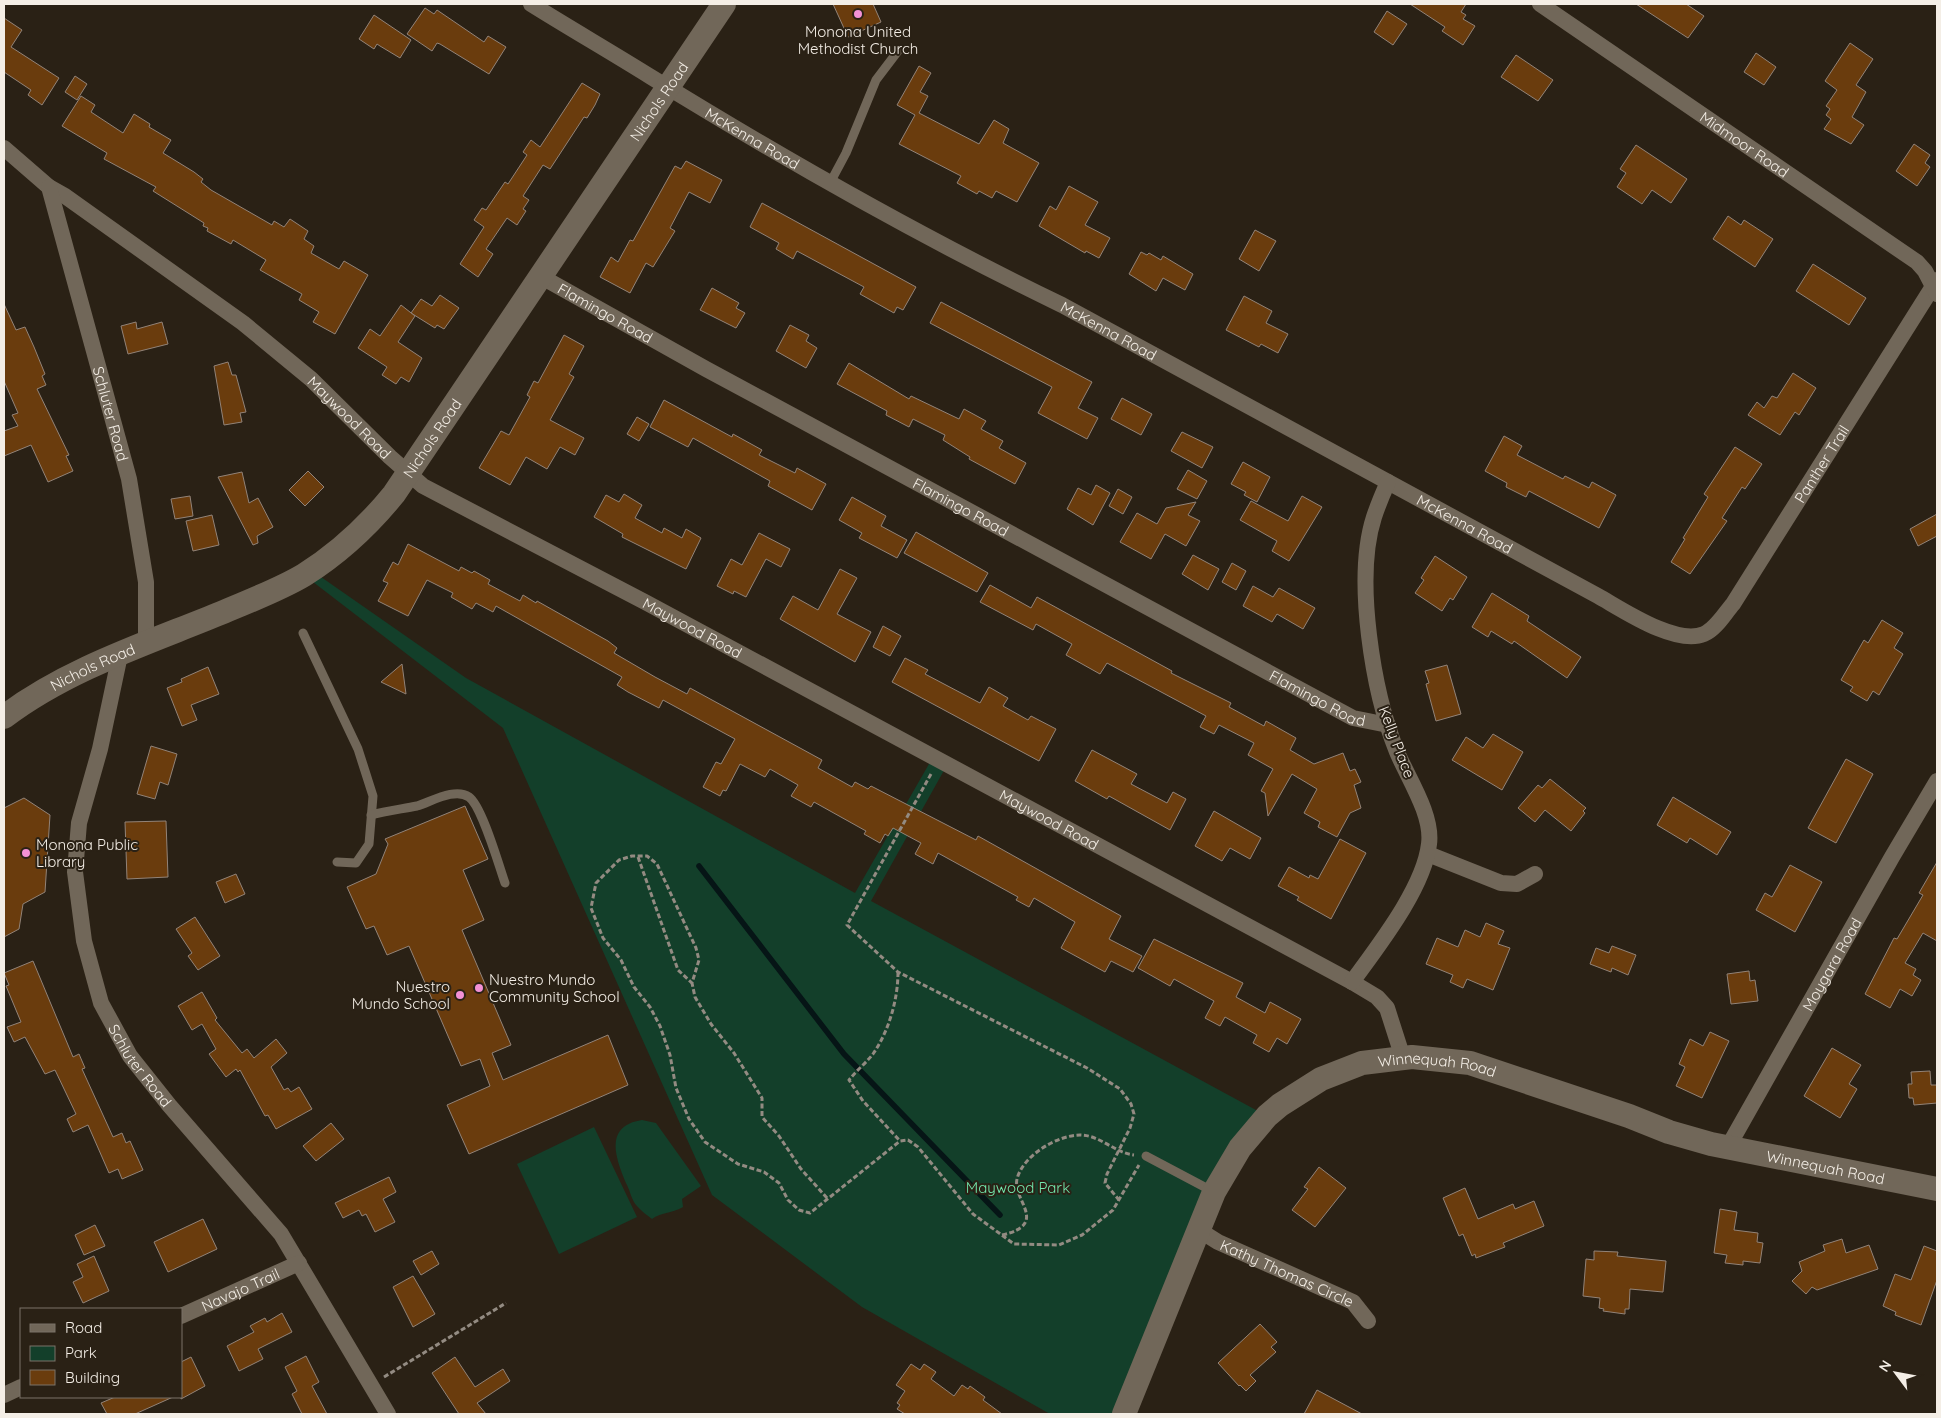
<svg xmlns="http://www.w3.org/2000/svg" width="1941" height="1418" font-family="Quicksand,sans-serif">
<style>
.green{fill:#133f2a}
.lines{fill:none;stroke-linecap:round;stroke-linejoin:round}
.stream{stroke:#061516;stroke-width:5.5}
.building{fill:#6a3c0d;stroke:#928378}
.path{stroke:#938b82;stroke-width:3;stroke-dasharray:5 2.5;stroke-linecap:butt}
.lane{stroke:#716759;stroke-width:9}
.street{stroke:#716759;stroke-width:16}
.secondary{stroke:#716759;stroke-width:24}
.poi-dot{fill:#f391d5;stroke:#2a2115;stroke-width:2}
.labels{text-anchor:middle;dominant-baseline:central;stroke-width:4;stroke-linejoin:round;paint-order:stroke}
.poi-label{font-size:15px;fill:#f4eee6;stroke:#2a2115;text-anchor:start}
.street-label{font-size:15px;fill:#f4eee6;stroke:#2a2115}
.park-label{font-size:15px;fill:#73e9ae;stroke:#2a2115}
</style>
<rect width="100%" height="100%" fill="#2a2115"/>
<g class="green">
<path d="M311,570L466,678L855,893L933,757L947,765L871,901L1267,1116L1240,1148L1124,1414H1050L862,1307L712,1195L503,728L304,575Z"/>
<path d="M642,1120L656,1123L701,1186L682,1199L683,1207C671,1214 661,1212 652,1219C647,1215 641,1211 637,1206C632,1201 630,1191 627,1185C616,1159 603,1126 642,1120Z"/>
<path d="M594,1127L637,1217L559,1254L517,1164Z"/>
</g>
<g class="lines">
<path class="stream" d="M699,866L844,1054L1000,1215"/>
</g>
<g class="building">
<path d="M833,4H873L881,22L848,37Z"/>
<path d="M1410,4H1466L1461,12L1466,15L1463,19L1475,26L1463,45L1442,31L1445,27Z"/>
<path d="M1636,4H1686L1704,16L1688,38Z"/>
<path d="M425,8L434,14L437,10L484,42L488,36L506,47L489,74L440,44L437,43L432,51L407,34Z"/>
<path d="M1387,11L1407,24L1393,45L1374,32Z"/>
<path d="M374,15L411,40L400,58L380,46L377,44L374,49L359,39Z"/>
<path d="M4,18L22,30L11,47L59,78L42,105L28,95L31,90L4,72Z"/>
<path d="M1850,43L1873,59L1856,85L1866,92L1852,117L1864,125L1851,144L1824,129L1831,119L1826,115L1830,109L1826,106L1837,90L1825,81Z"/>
<path d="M1756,53L1776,67L1764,85L1744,72Z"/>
<path d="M1516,55L1553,80L1538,101L1501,77Z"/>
<path d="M919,66L931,73L920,92L928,96L919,113L979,144L994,120L1009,129L1003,143L1039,163L1017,202L996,191L992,198L979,191L977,194L957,183L961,176L899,144L915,115L897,105Z"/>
<path d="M75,76L87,84L77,100L65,92Z"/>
<path d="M582,83L600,94L595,105L587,118L584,117L550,169L543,165L523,196L529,200L523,209L526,211L517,225L507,218L486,249L493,254L478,277L460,264L484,227L474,220L482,208L486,210L505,182L508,184L527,155L523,152L531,140L540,147Z"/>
<path d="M81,96L95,105L91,112L123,133L134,114L150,124L149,127L171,140L163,153L194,172L203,179L201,182L211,190L272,225L274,221L284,227L290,219L308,231L304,239L314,246L311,253L339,269L344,261L368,275L335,334L313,322L319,312L299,300L302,294L260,270L266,260L233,240L231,244L207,231L208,228L203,226L204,223L153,191L156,187L104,159L107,153L62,126Z"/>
<path d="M1914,144L1930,155L1925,163L1930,167L1917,186L1896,171Z"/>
<path d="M1636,145L1687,179L1671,203L1652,190L1642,204L1617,187L1626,173L1620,169Z"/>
<path d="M686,161L722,180L710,203L689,192L670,228L675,231L667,244L653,267L646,263L630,293L600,277L611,257L618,262L630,240L633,241L675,166L681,169Z"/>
<path d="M1069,186L1098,202L1085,225L1110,238L1099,258L1086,251L1085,253L1039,226L1050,206L1056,210Z"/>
<path d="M762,203L916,287L903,310L897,307L894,313L860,294L864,287L797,251L793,259L776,249L779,243L750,227Z"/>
<path d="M1728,216L1741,225L1744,220L1773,239L1755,267L1713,239Z"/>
<path d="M1255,230L1276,241L1259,271L1239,259Z"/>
<path d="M1141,252L1147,255L1149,253L1161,260L1163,256L1193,274L1185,290L1163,278L1156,291L1129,274Z"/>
<path d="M1813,264L1866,298L1849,325L1796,291Z"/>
<path d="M712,288L739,303L736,308L745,313L736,328L700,310Z"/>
<path d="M440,295L459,308L444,329L437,325L435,328L411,313L421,299L432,306Z"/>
<path d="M1244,296L1272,311L1266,323L1288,334L1278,353L1261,344L1259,347L1226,330Z"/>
<path d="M941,302L1092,382L1078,408L1098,418L1087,439L1038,413L1052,387L930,323Z"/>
<path d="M4,304L16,330L25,327L34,347L45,374L42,376L46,385L37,389L69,455L66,456L73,471L48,482L31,445L4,456V431L18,426L12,415L18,413L4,381Z"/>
<path d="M401,305L415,316L398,342L422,358L409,382L401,377L396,384L382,375L387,367L358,348L370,329L380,336Z"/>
<path d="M136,322L137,329L162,322L168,344L128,354L121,326Z"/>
<path d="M790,325L809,335L806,341L817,348L806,368L776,351Z"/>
<path d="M564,335L584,346L569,374L574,377L550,420L584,438L575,455L560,447L547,469L526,457L510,485L479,468L501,431L509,435L530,397L527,395L534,381L538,383Z"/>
<path d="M228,362L232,375H236L246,412L240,413L242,422L224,425L214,366Z"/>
<path d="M849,363L909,399L911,396L959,419L964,409L986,421L981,429L1003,441L999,448L1026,463L1015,484L969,459L970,457L943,440L945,435L913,419L909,427L886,415L887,411L837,384Z"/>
<path d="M1793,373L1816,388L1799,415L1795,412L1780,435L1748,415L1757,402L1764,408L1772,396L1777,398Z"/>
<path d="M1122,398L1152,414L1141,435L1111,419Z"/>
<path d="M664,400L732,437L733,434L762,450L759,455L795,473L797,468L826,484L812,510L768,486L770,481L693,438L688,447L650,427Z"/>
<path d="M637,417L649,424L639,441L627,434Z"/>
<path d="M1182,432L1213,447L1202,468L1171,451Z"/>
<path d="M1504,436L1522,446L1517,455L1563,479L1565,476L1589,488L1592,482L1616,495L1599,528L1529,491L1526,497L1506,487L1507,483L1485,471Z"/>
<path d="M1735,447L1762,464L1745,489L1742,487L1722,518L1727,521L1690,574L1671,562L1685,539L1683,538L1708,497L1704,494Z"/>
<path d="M1243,462L1270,477L1257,502L1244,495L1246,492L1231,484Z"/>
<path d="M1188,470L1207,481L1197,499L1177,489Z"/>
<path d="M308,471L324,487L305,506L289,490Z"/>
<path d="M242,472L249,503L258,498L273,527L257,536L258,543L253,545L218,477Z"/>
<path d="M1096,485L1110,493L1093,525L1067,509L1078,488L1091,495Z"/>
<path d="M1118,489L1132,497L1123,514L1109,506Z"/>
<path d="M624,494L642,505L635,518L662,533L664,528L682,538L686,529L701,538L686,569L622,537L623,534L594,517L606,495L619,502Z"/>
<path d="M190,496L193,516L175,519L171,499Z"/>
<path d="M1302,496L1322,507L1289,561L1272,551L1277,541L1240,520L1251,501L1288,521Z"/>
<path d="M852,497L886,516L881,526L907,540L897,558L859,538L862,533L839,520Z"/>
<path d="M1196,502L1188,515L1200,521L1186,546L1165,534L1151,559L1120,542L1137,513L1157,524L1166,508Z"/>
<path d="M1937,514V536L1918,546L1910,529Z"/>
<path d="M212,515L219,545L193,551L186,521Z"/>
<path d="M916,532L988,573L977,592L904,553Z"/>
<path d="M759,533L790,549L781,567L766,559L746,597L734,591L733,594L717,586L731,559L742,565Z"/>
<path d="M408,544L459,571L461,567L472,573L474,571L490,580L488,584L520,601L523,595L536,603L537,601L608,641L617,648L614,653L655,677L687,694L690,688L822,760L818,768L852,787L855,782L868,789L871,786L976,840L978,836L1121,916L1109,939L1142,956L1133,972L1111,961L1105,972L1061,948L1075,922L1034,898L1029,907L1016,900L1018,897L938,853L933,864L915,854L921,843L893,828L888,836L885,834L880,843L864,834L866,831L814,802L811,807L791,796L798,785L770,769L765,777L740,764L726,791L723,790L720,796L703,787L716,762L721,764L735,739L663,700L659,708L628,692L617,685L622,677L496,606L493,612L476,603L472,609L451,597L453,593L427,580L408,616L378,601L388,583L383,581L393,562L398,565Z"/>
<path d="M1193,555L1219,569L1208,590L1182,574Z"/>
<path d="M1435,556L1467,577L1453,600L1450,598L1442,611L1415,593L1424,580L1421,578Z"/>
<path d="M1232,563L1246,571L1236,590L1222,582Z"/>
<path d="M840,569L857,578L837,614L871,632L855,662L780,619L793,596L818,610Z"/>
<path d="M990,585L1031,608L1037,597L1172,671L1171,673L1231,703L1229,707L1264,726L1266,721L1296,738L1290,750L1314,764L1343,753L1350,771L1355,769L1361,782L1354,785L1361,808L1350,813L1337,837L1318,827L1320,822L1304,813L1317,789L1292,774L1268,816L1265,793L1261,791L1273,769L1248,755L1254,743L1219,725L1214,734L1200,727L1206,716L1107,663L1100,674L1066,655L1072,644L1036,624L1033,630L980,602Z"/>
<path d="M1253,586L1273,597L1279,588L1315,608L1303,629L1277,614L1272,622L1243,606Z"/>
<path d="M1492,593L1529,616L1527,621L1581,657L1567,678L1514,641L1512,644L1491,631L1488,637L1472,627Z"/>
<path d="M1882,620L1903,633L1894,648L1903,654L1879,695L1873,691L1867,701L1850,691L1853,687L1841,680L1864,640L1868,643Z"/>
<path d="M883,626L901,636L890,656L873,647Z"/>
<path d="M905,658L928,670L925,674L980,703L989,687L1008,698L1003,706L1028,720L1031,716L1056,729L1039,761L892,682Z"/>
<path d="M402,664L406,694L381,682Z"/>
<path d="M1447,665L1461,714L1436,721L1426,684L1429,683L1425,671Z"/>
<path d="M208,667L219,694L191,705L197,720L182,726L167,688L182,682L181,679Z"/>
<path d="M1493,734L1523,752L1502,790L1452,760L1466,737L1483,748Z"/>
<path d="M151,746L177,754L168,785L160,782L155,799L137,794Z"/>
<path d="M1092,750L1137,774L1131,784L1167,803L1173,792L1186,799L1170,830L1109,796L1107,799L1075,781Z"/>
<path d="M1846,759L1873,774L1836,843L1808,828Z"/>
<path d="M1550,779L1586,808L1583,811L1585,813L1571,831L1545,810L1535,822L1518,808L1538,785L1542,788Z"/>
<path d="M1673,797L1731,832L1717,855L1690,838L1687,843L1657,825Z"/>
<path d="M24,798L50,815L45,892L23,904L19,929L4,937V808Z"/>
<path d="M465,806L488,859L463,870L484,920L462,930L511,1045L492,1053L503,1080L608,1035L628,1085L469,1154L447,1105L490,1086L480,1059L461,1066L409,946L387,955L374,926L366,929L347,887L376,874L388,844L385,839Z"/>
<path d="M1214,811L1261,838L1250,859L1230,848L1222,861L1195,846Z"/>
<path d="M166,821L168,877L127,879L125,822Z"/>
<path d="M1340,839L1366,853L1331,919L1297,900L1299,897L1278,886L1289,867L1309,878L1310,875L1318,879Z"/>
<path d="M1937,862V941L1923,933L1905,963L1916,969L1913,975L1921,980L1912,996L1900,989L1890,1008L1865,994L1894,938L1897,939L1923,895L1919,893Z"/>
<path d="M1790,865L1822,882L1795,932L1756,910L1765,893L1772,897Z"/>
<path d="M236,874L245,894L225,903L216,882Z"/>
<path d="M195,917L220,956L198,970L188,956L192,953L176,929Z"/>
<path d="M1486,923L1504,931L1498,944L1510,948L1493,990L1467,979L1463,988L1450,982L1453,975L1426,964L1437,938L1458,947L1465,930L1480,937Z"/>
<path d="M1154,939L1243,983L1236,997L1265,1013L1270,1002L1301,1019L1287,1044L1277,1038L1269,1052L1253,1043L1257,1035L1225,1017L1220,1026L1205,1018L1214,1001L1174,979L1170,986L1138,968Z"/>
<path d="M1612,946L1636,955L1628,975L1612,968L1611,972L1590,964L1596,948L1609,953Z"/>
<path d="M33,961L73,1057L79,1054L85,1068L82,1069L113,1137L122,1133L126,1143L130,1141L143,1170L122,1179L118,1169L109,1173L88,1125L73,1132L67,1119L76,1114L55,1070L45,1074L25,1037L14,1042L7,1027L21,1022L6,986L9,985L4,973Z"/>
<path d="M1749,971L1750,981L1755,980L1758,1001L1731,1004L1727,974Z"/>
<path d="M202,992L217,1018L215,1020L242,1053L247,1049L254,1058L276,1039L287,1053L271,1067L284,1090L288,1088L291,1092L299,1087L312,1109L276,1129L268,1115L265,1116L240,1070L238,1072L236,1069L226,1077L209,1054L216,1049L202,1024L192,1030L178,1006Z"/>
<path d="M1710,1032L1729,1041L1702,1098L1676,1086L1685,1067L1679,1064L1690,1039L1703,1046Z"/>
<path d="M1832,1048L1861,1065L1849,1084L1857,1089L1840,1118L1804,1096Z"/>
<path d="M1930,1071L1931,1085H1937V1103L1914,1105L1913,1098H1909L1908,1084H1912L1911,1072Z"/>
<path d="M331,1123L344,1139L316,1161L303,1146Z"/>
<path d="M1319,1167L1346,1188L1315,1227L1292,1210L1308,1189L1304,1187Z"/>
<path d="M389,1177L396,1192L383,1199L395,1222L375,1232L366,1214L362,1216L359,1210L343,1218L335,1203Z"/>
<path d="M1465,1188L1478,1219L1513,1204L1515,1209L1534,1201L1544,1226L1503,1243L1505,1247L1476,1258L1475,1254L1472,1256L1463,1234L1459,1236L1443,1198Z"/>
<path d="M1720,1209L1737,1212L1734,1230L1758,1233L1757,1242L1763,1243L1760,1263L1743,1261V1265L1725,1263L1727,1255L1714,1253Z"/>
<path d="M203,1219L217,1249L168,1272L154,1242Z"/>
<path d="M95,1225L105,1246L84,1255L75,1235Z"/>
<path d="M1842,1239L1846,1253L1869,1245L1878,1269L1817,1290L1812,1287L1806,1294L1792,1281L1802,1271L1799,1262L1825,1251L1823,1245Z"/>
<path d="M1924,1246L1937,1251V1280L1921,1325L1895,1315L1896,1312L1883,1306L1895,1274L1911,1280Z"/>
<path d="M432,1251L439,1264L421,1275L413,1261Z"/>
<path d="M1594,1251L1618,1252L1617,1256L1666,1261L1663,1292L1630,1289L1629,1309H1625V1314L1603,1311L1604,1309L1599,1308L1600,1298L1583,1296L1586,1259L1594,1260Z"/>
<path d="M94,1256L109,1291L83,1303L73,1282L83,1277L77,1264Z"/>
<path d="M413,1276L435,1314L413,1327L393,1287Z"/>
<path d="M282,1313L292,1332L258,1349L263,1359L239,1371L227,1346L254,1332L250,1326L265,1318L267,1322Z"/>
<path d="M1260,1324L1277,1342L1271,1347L1276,1352L1250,1375L1256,1381L1246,1391L1240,1385L1239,1386L1218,1363Z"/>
<path d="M306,1356L319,1382L312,1386L327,1414H302L292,1394L297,1391L285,1367Z"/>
<path d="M191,1357L205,1386L181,1399V1362Z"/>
<path d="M455,1357L475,1387L503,1369L510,1381L477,1403L486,1414H459L432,1373Z"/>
<path d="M911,1364L920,1370L924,1364L936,1372L931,1379L954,1396L962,1385L968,1389L970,1386L985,1397L983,1400L1002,1414H905L897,1409L900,1405L897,1403L905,1391L896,1385Z"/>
<path d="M1317,1390L1362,1414H1304Z"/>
<path d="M115,1397H173L135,1414H107L101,1403Z"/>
</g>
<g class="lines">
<g class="path">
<path d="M931,774L847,925L898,972L1087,1068L1120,1089L1131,1104L1134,1114L1130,1128L1107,1174L1105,1183L1119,1200"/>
<path d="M638,857L678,970L692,983"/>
<path d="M898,972C898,999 889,1031 873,1054C866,1063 856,1071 849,1080L863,1101L900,1141L908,1140L918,1147L973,1214L1014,1244L1059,1245L1082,1235L1113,1210L1139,1165"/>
<path d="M827,1198L801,1169L779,1136L762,1117V1098L734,1053L711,1024L695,997L692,983L699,960L696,948L657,864L647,856H632L619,860L596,883L591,908L603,938L621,960L634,987L650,1007L660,1026L670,1055L676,1088L689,1119L705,1142L738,1164L764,1172L779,1183L788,1200L799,1210L810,1213L900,1141"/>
<path d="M1002,1235C1050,1224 1012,1200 1017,1179C1023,1155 1058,1135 1080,1135C1100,1135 1115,1153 1134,1155"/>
<path d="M384,1377L506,1303"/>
</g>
<g class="lane">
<path d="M830,183L846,153L876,80L898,51"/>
<path d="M303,633L358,749L373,796L369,844L356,863L337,862"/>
<path d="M371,815C386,811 402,809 417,806C431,802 455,787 469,797C482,806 499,866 505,883"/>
<path d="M1146,1156L1214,1192"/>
</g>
<g class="street">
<path id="s1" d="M531,4C571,29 611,52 651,77C784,159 921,237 1062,305L1598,596C1623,610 1676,646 1704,634C1716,629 1725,613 1733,604L1937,280"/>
<path id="s2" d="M1540,4L1917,262L1925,271L1937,294"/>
<path id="s3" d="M4,148L49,187L65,196L243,323L311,379L390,457L423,486L645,602L1352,982L1377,997L1387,1008L1403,1058"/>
<path id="s4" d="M49,187L129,479L146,582V644"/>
<path id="s5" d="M540,276L706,369L1353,718L1388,725"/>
<path id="s6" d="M120,655L100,749L79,823L75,872L84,941L101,1003L130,1056L169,1105L281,1234L388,1414"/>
<path d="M1428,854L1501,883L1517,884L1535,874"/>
<path d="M1352,982C1378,946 1424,888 1429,844C1433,815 1408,778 1397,752C1373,692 1354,579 1374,517C1378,505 1383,493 1388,482"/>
<path id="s7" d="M1728,1147L1892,857L1937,781"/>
<path id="s8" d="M1199,1230L1218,1242L1353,1302L1368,1321"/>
<path id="s9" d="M181,1316L299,1263"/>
<path d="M4,1395L21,1387"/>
</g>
<g class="secondary">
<path id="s10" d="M4,717C67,669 148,643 221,613C249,601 279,590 304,575C339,553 368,526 394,494L724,4"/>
<path id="s11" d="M1124,1414L1214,1192L1240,1148L1267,1116L1280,1105L1321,1079L1362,1063L1412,1057L1470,1063L1629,1116L1669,1132L1711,1144L1937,1189"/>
</g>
</g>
<g class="poi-dot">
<circle cx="858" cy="14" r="5"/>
<circle cx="26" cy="853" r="5"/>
<circle cx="479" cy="988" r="5"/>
<circle cx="460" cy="995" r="5"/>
</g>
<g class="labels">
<g class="poi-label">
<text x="858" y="31" text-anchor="middle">Monona United<tspan x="858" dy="17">Methodist Church</tspan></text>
<text x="36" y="844">Monona Public<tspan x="36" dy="17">Library</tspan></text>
<text x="489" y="979">Nuestro Mundo<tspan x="489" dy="17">Community School</tspan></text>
<text x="450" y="986" text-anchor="end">Nuestro<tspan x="450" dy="17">Mundo School</tspan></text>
</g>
<g class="street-label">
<text stroke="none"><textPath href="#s10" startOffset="928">Nichols Road</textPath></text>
<text stroke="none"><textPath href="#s1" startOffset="259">McKenna Road</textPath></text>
<text stroke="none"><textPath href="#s2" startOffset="248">Midmoor Road</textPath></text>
<text stroke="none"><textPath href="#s5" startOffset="75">Flamingo Road</textPath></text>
<text stroke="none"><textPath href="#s1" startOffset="664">McKenna Road</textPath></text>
<text stroke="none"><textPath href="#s4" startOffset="235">Schluter Road</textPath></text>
<text stroke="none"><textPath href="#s3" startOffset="439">Maywood Road</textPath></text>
<text stroke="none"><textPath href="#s10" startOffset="522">Nichols Road</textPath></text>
<text stroke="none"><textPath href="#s1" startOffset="1544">Panther Trail</textPath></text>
<text stroke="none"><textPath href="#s5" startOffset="480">Flamingo Road</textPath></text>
<text stroke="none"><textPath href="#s1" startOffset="1069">McKenna Road</textPath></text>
<text stroke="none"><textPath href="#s3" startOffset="844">Maywood Road</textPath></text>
<text stroke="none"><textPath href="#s10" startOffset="102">Nichols Road</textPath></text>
<text stroke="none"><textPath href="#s5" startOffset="885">Flamingo Road</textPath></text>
<text transform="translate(1397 742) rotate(69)">Kelly Place</text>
<text stroke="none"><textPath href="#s3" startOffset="1249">Maywood Road</textPath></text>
<text stroke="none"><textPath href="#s7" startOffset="210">Moygara Road</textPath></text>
<text stroke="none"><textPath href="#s6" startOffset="430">Schluter Road</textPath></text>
<text stroke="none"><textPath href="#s11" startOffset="518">Winnequah Road</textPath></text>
<text stroke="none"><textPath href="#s11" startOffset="922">Winnequah Road</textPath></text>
<text stroke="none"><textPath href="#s8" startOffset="98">Kathy Thomas Circle</textPath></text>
<text stroke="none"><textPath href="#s9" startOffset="65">Navajo Trail</textPath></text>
</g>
<g class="park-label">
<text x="1018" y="1187">Maywood Park</text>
</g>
</g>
<rect width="1941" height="1418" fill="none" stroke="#f4eee6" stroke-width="10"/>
<rect x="20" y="1308" width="162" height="90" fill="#2a2115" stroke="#7b7369"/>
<rect x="30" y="1324" width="25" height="8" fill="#716759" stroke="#7b7369"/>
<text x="65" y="1333" font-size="15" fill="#f4eee6">Road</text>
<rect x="30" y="1346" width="25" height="15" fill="#133f2a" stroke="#7b7369"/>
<text x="65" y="1358" font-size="15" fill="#f4eee6">Park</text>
<rect x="30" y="1370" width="25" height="15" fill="#6a3c0d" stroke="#7b7369"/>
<text x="65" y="1383" font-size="15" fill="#f4eee6">Building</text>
<g transform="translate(1896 1373) rotate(302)" stroke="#2a2115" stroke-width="4" paint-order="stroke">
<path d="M0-4L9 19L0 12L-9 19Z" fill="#f4eee6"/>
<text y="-8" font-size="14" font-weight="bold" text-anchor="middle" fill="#f4eee6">N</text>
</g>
</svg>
